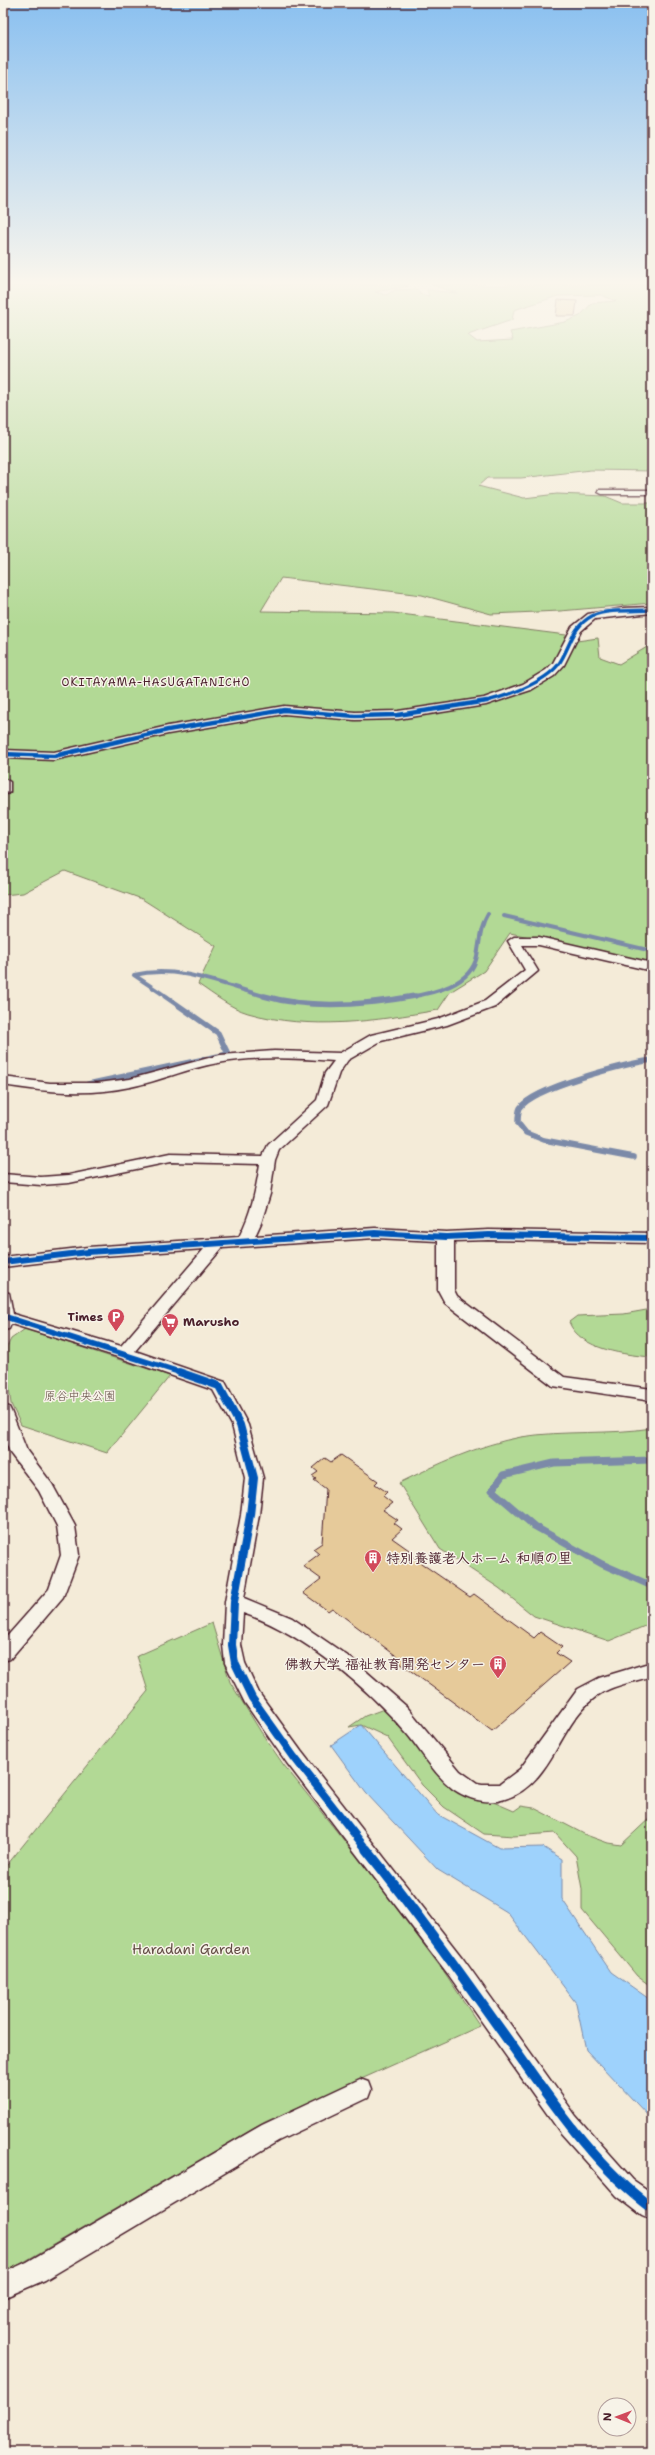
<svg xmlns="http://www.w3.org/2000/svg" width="655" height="2455" font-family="'Shantell Sans','Klee One',sans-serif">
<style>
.green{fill:#b2d995;stroke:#7e7c60;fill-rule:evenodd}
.water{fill:#9ed2fc;stroke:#7c8aa8}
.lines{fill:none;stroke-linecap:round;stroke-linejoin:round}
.stream-far2{stroke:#7c8aa8;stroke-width:4}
.stream-far1{stroke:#7c8aa8;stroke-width:5.5}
.stream{stroke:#7c8aa8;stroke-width:7}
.building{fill:#e6ca9a;stroke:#4a1f2b}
.minor-casing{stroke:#4a1f2b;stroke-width:3}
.tertiary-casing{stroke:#4a1f2b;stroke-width:3}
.minor{fill:#f7f3e8;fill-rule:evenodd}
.tertiary{fill:#f7f3e8;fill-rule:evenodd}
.cycleway-far4-casing{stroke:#f7f3e8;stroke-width:5}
.cycleway-far3-casing{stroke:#f7f3e8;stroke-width:6}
.cycleway-far2-casing{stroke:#f7f3e8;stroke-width:8}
.cycleway-far1-casing{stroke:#f7f3e8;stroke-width:10}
.cycleway-casing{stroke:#f7f3e8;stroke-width:12}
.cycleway-far4{stroke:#0057b8;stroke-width:3.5}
.cycleway-far3{stroke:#0057b8;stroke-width:4.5}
.cycleway-far2{stroke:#0057b8;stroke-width:6}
.cycleway-far1{stroke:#0057b8;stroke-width:8}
.cycleway{stroke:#0057b8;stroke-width:10}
.labels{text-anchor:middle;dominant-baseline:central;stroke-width:3;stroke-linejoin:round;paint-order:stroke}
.far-neighbourhood-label{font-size:11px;letter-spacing:1px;fill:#4a1f2b;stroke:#f7f3e8}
.poi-label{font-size:12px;font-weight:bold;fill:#4a1f2b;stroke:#f7f3e8;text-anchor:end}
.park-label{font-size:12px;fill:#644e46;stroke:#f7f3e8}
.near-poi-label{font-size:14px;font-weight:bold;fill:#4a1f2b;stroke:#f7f3e8;text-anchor:start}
.near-park-label{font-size:14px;fill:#644e46;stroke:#f7f3e8}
</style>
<rect width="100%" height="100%" fill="#f4ebd8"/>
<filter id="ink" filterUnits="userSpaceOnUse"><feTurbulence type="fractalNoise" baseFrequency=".025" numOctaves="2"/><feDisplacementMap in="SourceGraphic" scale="8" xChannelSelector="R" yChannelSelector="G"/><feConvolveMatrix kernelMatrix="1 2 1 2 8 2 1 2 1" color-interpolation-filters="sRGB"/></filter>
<g filter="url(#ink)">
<g class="green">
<path d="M3,285H403L409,286L375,292L386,295L395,290L416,289L420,292L419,294L429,296L427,290L457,293L432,285H652V471L591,470L521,478H487L478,486L524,498L557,494L605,496L622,503H652V603L560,611L491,614L422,595L281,578L261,611L393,613L566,635L577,641L598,638L600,657L619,664L652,644V962L510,933L484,971L450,992L438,1010C375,1021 311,1031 248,1013C231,1008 214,995 198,984L216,946L142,899L65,871L23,893L3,895V851L5,842L3,841ZM601,295L616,301L592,303L580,316L565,322L510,332L513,340L477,342L468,335L512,320L514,310L558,296Z"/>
<path d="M652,1309V1357C627,1355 580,1350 569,1322L577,1316L624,1314Z"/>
<path d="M25,1329L170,1376L107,1453L21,1425L11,1404L8,1380L7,1347L11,1339Z"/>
<path d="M652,1428V1623L609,1641L534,1616L499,1588L440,1549L399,1483C438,1464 478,1445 521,1437C564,1430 609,1435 652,1428Z"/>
<path d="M212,1623L230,1682L261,1732L283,1764L370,1873L445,1973L480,2026L265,2122L3,2274V1870L148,1691L137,1656Z"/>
<path d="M384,1709L491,1801L514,1811L521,1806L534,1808L586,1835L608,1843L621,1845L652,1816V1987L637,1976L582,1910V1889L576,1856L555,1833L514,1836L484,1834L444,1807L422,1785L387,1737L361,1725L349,1727L365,1716Z"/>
</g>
<path class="water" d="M361,1725L437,1814L499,1848L543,1847L562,1859V1899L611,1972L652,2001V2120L586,2050L576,2003L507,1912L438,1870L366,1793L331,1745Z"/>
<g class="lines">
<g class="stream-far2">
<path d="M504,916L652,951"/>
<path d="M167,997L134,975C180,964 224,986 268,997"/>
<path d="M409,997C434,993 471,985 477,956C480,941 480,927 488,914"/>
</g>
<g class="stream-far1">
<path d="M264,996C312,1010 366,1005 415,996"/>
<path d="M3,1059V1061"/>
<path d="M88,1084L228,1054L218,1033L165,996"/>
<path d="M634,1157L544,1140L526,1133L518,1123C518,1119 518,1112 520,1108C534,1087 626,1064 652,1060"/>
</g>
<path class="stream" d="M652,1460L554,1463L503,1475L492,1490L534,1526L602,1564L652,1586"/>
</g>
<g class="building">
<path d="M558,300L577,301L575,316H556Z"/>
<path d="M341,1455L378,1481L375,1484L387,1492L383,1496L392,1503L383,1510L398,1520L394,1523L402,1529L392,1538L409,1550L405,1552L470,1597L474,1594L534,1638L540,1632L562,1647L556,1653L570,1662L492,1731L396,1660L399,1658L332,1608L328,1611L303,1593L321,1579L303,1566L319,1554L313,1549L322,1543L326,1489L314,1480L316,1479L312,1476L318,1472L313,1468L325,1458L331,1462Z"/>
</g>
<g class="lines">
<defs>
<g id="minor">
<path d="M599,490H652V494H602L598,492Z"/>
<path d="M514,937H539L652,963V971L539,945H522L538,971L495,1007L447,1025L381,1041L348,1060L339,1073L328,1105L279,1150L275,1160L270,1194L261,1223L255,1236L375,1228L446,1232L489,1230L652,1233V1243L489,1240L454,1241V1290L457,1296L564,1377L652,1389V1401L553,1386L445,1303L438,1290V1241L375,1238L222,1248L135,1351L225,1382L248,1425L263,1478L259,1515L244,1598L292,1618L352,1659L407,1707L460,1771L477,1783L482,1784H500L520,1769L578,1689L599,1678L652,1662V1676C633,1682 608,1686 593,1699C558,1727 552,1784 505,1799C488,1805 467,1799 453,1789C434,1774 422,1752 407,1734C366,1686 303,1633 243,1613L241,1645L245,1663L259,1693L301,1751L464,1960L576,2116L633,2180L652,2193V2220L643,2216L617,2196L560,2132L448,1974L287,1763L245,1703L225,1663L223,1645L225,1602L241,1515L245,1478L232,1425L213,1390L118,1357L11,1324L9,1329L3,1330V1292L9,1293L13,1314L121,1346L204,1249L88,1257L3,1267V1257L88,1247L239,1237C251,1214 256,1190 260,1164L170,1162L69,1183L41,1185L3,1182V1174L41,1177L69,1175L170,1154L263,1156L268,1145L317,1100L325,1073L334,1061C296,1058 256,1056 218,1063C188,1068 160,1081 130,1087C88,1096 45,1092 3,1085V1077L50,1083H98L130,1079L220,1055L274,1051L340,1053L371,1035L438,1019L485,1001L525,970L508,941Z"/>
<path d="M3,1405L9,1407L11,1411L27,1451L52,1484L75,1526L79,1555L63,1597L10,1659L3,1661V1641L49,1589L61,1555L57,1526L39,1491L10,1453L3,1433Z"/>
<path d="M360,2079L368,2082L371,2090L368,2098L278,2141L45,2280L3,2298V2273L27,2262L262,2125Z"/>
</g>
<g id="tertiary">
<path d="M652,607V613L595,619L581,631L564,665L554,676L531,690L486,705L398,719L355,720L284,714L168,734L54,760L3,758V750L54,752L168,726L284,706L355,712L398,711L484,698L523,684L546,670L553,663L572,627L588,614L624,608Z"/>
<path d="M3,778L10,782V792L3,796Z"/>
</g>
</defs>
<use href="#minor" class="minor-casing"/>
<use href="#tertiary" class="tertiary-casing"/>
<use href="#minor" class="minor"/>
<use href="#tertiary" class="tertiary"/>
<defs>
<path id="cycleway-far4" d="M482,702C503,698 544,683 558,665C570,649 571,627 592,616C606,609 636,611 652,610"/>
<path id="cycleway-far3" d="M3,754L54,756L168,730L284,710L355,716L398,715L487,701"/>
<g id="cycleway-far2">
<path d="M3,1262L88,1252L375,1233L446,1237L489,1235L652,1238"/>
<path d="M6,1317L182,1373"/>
</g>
<path id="cycleway-far1" d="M179,1372L219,1386L240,1425L254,1478L250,1515L234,1602L232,1645L235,1663L252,1698L294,1757L367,1850"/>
<path id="cycleway" d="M366,1849C415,1910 460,1973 505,2036C549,2097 591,2163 652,2208"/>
</defs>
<use href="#cycleway-far4" class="cycleway-far4-casing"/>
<use href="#cycleway-far3" class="cycleway-far3-casing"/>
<use href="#cycleway-far2" class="cycleway-far2-casing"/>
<use href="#cycleway-far1" class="cycleway-far1-casing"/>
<use href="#cycleway" class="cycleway-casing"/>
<use href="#cycleway-far4" class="cycleway-far4"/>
<use href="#cycleway-far3" class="cycleway-far3"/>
<use href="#cycleway-far2" class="cycleway-far2"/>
<use href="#cycleway-far1" class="cycleway-far1"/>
<use href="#cycleway" class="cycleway"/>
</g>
</g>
<linearGradient id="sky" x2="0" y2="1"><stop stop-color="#8ac0f0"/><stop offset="0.45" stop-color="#faf6ed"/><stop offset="1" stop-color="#faf6ed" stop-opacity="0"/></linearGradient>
<rect width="655" height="628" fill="url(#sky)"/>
<defs>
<symbol id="parking-pin" viewBox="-11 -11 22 30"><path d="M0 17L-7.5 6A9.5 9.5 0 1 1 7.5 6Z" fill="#d1495b" stroke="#f7f3e8"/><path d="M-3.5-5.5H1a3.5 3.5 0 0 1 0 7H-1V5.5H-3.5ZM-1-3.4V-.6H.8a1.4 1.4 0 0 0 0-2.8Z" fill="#fff"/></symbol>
<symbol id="supermarket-pin" viewBox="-11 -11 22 30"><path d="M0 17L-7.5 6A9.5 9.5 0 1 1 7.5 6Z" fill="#d1495b" stroke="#f7f3e8"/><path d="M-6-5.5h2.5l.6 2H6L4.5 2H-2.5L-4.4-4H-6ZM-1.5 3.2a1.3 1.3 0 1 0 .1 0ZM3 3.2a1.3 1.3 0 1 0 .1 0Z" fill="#fff"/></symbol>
<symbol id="building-pin" viewBox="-11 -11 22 30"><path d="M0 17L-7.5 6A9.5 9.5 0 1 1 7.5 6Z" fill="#d1495b" stroke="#f7f3e8"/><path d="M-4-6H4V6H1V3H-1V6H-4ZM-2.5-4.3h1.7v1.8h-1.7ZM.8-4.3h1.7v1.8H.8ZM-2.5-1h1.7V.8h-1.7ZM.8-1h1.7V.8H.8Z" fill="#fff"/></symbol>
</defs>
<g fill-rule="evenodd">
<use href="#parking-pin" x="106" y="1307" width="20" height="27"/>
<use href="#supermarket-pin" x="160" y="1312" width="20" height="27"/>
<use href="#building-pin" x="363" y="1548" width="20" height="27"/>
<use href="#building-pin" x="488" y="1654" width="20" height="27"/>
</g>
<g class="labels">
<g class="far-neighbourhood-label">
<text x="156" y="682">OKITAYAMA-HASUGATANICHO</text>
</g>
<g class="poi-label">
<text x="103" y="1317">Times</text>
<text x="183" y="1322" text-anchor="start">Marusho</text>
</g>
<g class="park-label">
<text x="80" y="1396">原谷中央公園</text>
</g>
<g class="near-poi-label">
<text x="386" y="1558">特別養護老人ホーム 和順の里</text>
<text x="485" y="1664" text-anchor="end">佛教大学 福祉教育開発センター</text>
</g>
<g class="near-park-label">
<text x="191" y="1949">Haradani Garden</text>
</g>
</g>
<rect width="655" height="2455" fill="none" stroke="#f7f3e8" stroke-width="16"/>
<rect x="8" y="8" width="639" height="2439" fill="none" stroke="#4a1f2b" stroke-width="1.5" filter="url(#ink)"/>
<g transform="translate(617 2417) rotate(271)"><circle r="19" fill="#f7f3e8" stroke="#b29e9c"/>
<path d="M0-3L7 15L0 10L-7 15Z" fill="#d1495b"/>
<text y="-6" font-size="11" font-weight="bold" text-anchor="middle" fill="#4a1f2b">N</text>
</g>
</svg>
